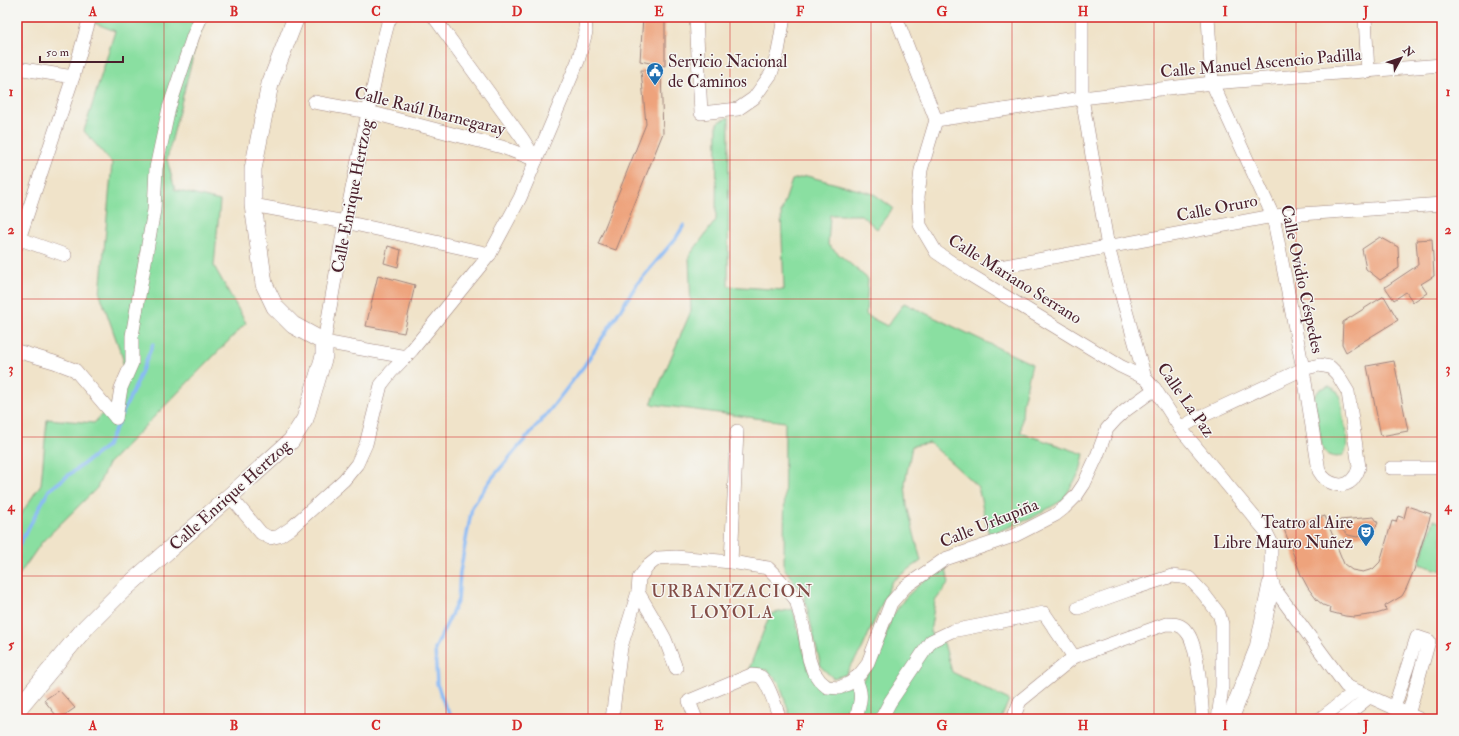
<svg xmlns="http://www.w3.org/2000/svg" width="1459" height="736" font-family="'IM FELL Double Pica',serif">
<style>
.green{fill:#8adfa1;stroke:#6a7f66}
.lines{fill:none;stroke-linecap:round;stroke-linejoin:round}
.stream{stroke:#89baf5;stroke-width:3.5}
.building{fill:#eea37b}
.minor-casing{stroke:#9d817a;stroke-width:14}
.tertiary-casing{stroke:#9d817a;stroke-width:18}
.minor{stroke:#fff;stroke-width:13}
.tertiary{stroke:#fff;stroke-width:17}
.grid{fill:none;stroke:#d62828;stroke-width:1;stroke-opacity:0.55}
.labels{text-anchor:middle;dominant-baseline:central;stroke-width:3;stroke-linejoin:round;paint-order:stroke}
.poi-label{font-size:17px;fill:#4a1f2b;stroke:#f6f6f2;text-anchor:start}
.street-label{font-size:17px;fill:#4a1f2b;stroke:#f6f6f2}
.neighbourhood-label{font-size:18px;letter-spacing:1px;fill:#834d47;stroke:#f6f6f2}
.neatline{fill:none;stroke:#d62828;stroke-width:1.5}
.grid-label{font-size:13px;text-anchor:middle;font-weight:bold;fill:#d62828}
</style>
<rect width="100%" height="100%" fill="#f6f6f2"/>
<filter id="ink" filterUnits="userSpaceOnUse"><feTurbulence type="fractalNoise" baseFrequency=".025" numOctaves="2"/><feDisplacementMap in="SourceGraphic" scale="8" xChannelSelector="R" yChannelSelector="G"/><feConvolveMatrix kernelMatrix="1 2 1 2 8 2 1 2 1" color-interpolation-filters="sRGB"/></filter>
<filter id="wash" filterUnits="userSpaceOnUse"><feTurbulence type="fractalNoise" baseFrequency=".012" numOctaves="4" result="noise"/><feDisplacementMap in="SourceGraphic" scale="16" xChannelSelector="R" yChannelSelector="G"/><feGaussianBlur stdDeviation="0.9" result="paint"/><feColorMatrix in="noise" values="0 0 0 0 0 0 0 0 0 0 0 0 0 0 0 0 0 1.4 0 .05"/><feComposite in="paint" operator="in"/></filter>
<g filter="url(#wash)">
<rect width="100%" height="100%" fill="#f0e3c9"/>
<g class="green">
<path d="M91,17H207L197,40L167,159L175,190L220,201L214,266L246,323L108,464L97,488L42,542L17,578V520L41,484L47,419L94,423L121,394L123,359L100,294L112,163L84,131L115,31L89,21Z"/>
<path d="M729,117L728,286L784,290L781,213L792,180L807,176L874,194L893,208L877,229L861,215H830L828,245L868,279L866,315L887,326L904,303L1032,364L1023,402L1021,433L1084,454L1080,472L1063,500L1032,518L989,535L978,487L930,443L912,446L905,483L907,506L921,561L892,581L862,649L845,675L833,678L821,667L804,595L784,568L785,422L651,404L691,311L689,256L716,220L717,123Z"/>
<path d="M1329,386C1332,388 1335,389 1337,391C1342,398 1342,410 1343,418C1346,432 1355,465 1328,455L1322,447L1314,397L1320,389Z"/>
<path d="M1434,520L1442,523V571L1419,564Z"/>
<path d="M945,565L949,583L935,601L930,633L944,643L952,672L1009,700L1001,719H791L779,682L767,670L749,669L770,614L793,609L808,669L839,689L860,683L879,659L891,618L905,598L923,581Z"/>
</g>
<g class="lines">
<g class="stream">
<path d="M122,414L136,385L153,344"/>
<path d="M17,549L49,490L107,446L119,421"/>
<path d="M453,719L445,706L437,684L435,649L458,600L460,572L472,507L492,478L550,410L584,366L637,284L676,238L684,225"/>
</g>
</g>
<g id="blocks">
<g class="building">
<path d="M643,17H665V66L640,61Z"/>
<path d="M641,70L661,71L663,133L616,250L598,244L646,124Z"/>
<path d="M1380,237L1398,247L1399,268L1380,280L1366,269L1362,249Z"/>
<path d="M1432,239L1434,276L1421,284L1427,293L1413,302L1406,292L1394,300L1385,287L1418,265L1416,240Z"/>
<path d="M388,246L401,250L398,267L384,263Z"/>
<path d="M378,275L415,285L404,333L366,326Z"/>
<path d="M1384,296L1398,320L1346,352L1342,344L1343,322Z"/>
<path d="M1394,361L1408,431L1381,436L1367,366Z"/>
<path d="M1407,506L1431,514L1414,570L1406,589L1402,596L1385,606L1386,611L1376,614L1354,617L1345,616L1330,612L1331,608L1323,605L1317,600L1308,588L1301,575L1284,529L1325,516L1344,564L1352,570L1363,572L1373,569L1380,562L1392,521L1396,522L1398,516L1404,518Z"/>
<path d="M1374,517L1378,523L1375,528L1367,535L1357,537L1348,535L1341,529L1339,525L1340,520Z"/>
<path d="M59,690L75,708L59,719L44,700Z"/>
</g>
</g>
</g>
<g filter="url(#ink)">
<use href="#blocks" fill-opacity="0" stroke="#9d817a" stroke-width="1"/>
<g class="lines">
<defs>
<g id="minor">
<path d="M391,17L388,23L382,46L345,222L324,342L406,357"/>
<path d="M434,17L522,138L536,160"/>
<path d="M696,17L701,113L738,109L754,98L771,74L778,52L784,17"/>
<path d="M896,17L936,120L921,170L918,197L920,225L936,252L967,273L1120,366L1145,378"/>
<path d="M1082,17V98L1108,247L1145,378L1155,389L1180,428L1265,530L1271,542V584L1346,686L1419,719"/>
<path d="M1365,17L1368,72"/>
<path d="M17,68L73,77"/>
<path d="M314,102L369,112L502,147L536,160"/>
<path d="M936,120L1082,98L1212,83L1442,65"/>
<path d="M253,205L345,222L490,254"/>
<path d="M17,238L65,255"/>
<path d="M17,245L73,77L90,17"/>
<path d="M1000,267L1273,216L1442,204"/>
<path d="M17,351L54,362L75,370L116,418"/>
<path d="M116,418L121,388L132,363V336L154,210L156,168L169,108L193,36L201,17"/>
<path d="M1180,428L1196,419L1303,369L1319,365L1330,367L1337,374L1348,392L1359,467C1358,470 1357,474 1355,476C1346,492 1326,484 1319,471L1303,369L1273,216L1212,83L1208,17"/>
<path d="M1391,468H1442"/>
<path d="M230,496L261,533L270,538L279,536L291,528L344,480L357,464L366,444L381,385L391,372L412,350L490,254L520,198L578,61L586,32L585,17"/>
<path d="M731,562L737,431"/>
<path d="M1078,608L1129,590L1172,576L1189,578L1203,593L1219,614L1222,624V687L1218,719"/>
<path d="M676,668L665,639L655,621L638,592L639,578L648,566L658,558L676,557L731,562L768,568L780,580L796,600L804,629L809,659L813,671L820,681L827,687L839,688L850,683L860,674L867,665L891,603L905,587L945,559L1016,535L1055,515L1064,508L1076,496L1084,484L1097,456L1107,429L1116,419L1126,410L1155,389"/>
<path d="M855,678C864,695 860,702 856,719"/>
<path d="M1394,708L1417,637L1429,641L1408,715"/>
<path d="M612,719L621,647L638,592"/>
<path d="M696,719L689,701L751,675C755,675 758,675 761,677C769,684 776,708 780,719"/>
<path d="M881,719L890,702L931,641L952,631L1044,613L1074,657"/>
<path d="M1013,719L1020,701L1074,657L1166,624C1174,624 1181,624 1186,631C1199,644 1201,699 1203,719"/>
<path d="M1320,719L1356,691"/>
<path d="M1342,719L1369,697"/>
</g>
<g id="tertiary">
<path d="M17,710L86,627L122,591L230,496L291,441L305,419L324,356V342L293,325L275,307L264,284L253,205V169L270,84L296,17"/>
<path d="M1230,719L1258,648L1271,584"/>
</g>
</defs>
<use href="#minor" class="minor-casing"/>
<use href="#tertiary" class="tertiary-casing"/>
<use href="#minor" class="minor"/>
<use href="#tertiary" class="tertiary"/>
</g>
</g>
<path class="grid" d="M164,17V719M305,17V719M446,17V719M588,17V719M730,17V719M871,17V719M1012,17V719M1154,17V719M1296,17V719M17,160H1442M17,299H1442M17,437H1442M17,576H1442"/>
<defs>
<symbol id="civic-pin" viewBox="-11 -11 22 30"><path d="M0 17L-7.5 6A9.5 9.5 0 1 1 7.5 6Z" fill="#1f6fb2" stroke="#f6f6f2"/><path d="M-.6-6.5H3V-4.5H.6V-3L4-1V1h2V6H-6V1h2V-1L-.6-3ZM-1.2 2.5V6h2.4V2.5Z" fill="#fff"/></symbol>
<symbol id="theatre-pin" viewBox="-11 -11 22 30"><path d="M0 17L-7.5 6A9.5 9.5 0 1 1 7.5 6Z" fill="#1f6fb2" stroke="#f6f6f2"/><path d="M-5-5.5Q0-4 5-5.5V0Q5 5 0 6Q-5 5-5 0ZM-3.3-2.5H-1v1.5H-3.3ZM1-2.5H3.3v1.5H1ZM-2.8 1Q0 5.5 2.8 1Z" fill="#fff"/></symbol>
</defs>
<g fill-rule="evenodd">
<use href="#civic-pin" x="645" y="61" width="20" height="27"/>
<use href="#theatre-pin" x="1356" y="522" width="20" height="27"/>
</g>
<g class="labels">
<g class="poi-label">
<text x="668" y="61">Servicio Nacional<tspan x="668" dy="20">de Caminos</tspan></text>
<text x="1353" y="522" text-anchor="end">Teatro al Aire<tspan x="1353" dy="20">Libre Mauro Nuñez</tspan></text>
</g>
<g class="street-label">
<text transform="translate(1261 63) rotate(-5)">Calle Manuel Ascencio Padilla</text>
<text transform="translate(430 111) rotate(14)">Calle Raúl Ibarnegaray</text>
<text transform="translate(352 196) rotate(-79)">Calle Enrique Hertzog</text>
<text transform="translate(1217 208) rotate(-11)">Calle Oruro</text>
<text transform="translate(1015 279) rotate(32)">Calle Mariano Serrano</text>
<text transform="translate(1302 279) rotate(78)">Calle Ovidio Céspedes</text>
<text transform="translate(1186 400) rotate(55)">Calle La Paz</text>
<text transform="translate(230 495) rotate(-42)">Calle Enrique Hertzog</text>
<text transform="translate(989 523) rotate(-22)">Calle Urkupiña</text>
</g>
<g class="neighbourhood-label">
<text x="732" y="591">URBANIZACION<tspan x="732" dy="21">LOYOLA</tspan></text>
</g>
</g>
<rect width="1459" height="736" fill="none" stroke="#f6f6f2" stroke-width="44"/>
<g transform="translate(1401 58) rotate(50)" stroke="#f6f6f2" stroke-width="3" paint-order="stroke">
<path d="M0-3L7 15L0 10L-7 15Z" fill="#4a1f2b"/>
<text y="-6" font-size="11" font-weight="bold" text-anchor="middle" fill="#4a1f2b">N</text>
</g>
<path d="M40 56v6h83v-6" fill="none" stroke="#4a1f2b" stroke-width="2"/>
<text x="46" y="56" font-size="12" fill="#4a1f2b" stroke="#f6f6f2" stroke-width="3" paint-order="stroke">50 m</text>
<rect x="22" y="22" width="1415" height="692" class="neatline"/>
<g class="grid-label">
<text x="93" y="16">A</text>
<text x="234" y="16">B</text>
<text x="376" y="16">C</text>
<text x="517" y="16">D</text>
<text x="659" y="16">E</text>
<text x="800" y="16">F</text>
<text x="942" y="16">G</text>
<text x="1083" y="16">H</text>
<text x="1225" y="16">I</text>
<text x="1366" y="16">J</text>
<text x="11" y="96">1</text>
<text x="1448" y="96">1</text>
<text x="11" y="234">2</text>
<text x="1448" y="234">2</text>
<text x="11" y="373">3</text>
<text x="1448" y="373">3</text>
<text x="11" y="511">4</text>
<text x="1448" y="511">4</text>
<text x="11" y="649">5</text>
<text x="1448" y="649">5</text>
<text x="93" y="730">A</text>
<text x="234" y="730">B</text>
<text x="376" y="730">C</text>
<text x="517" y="730">D</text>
<text x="659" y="730">E</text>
<text x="800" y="730">F</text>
<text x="942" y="730">G</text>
<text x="1083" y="730">H</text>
<text x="1225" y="730">I</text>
<text x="1366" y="730">J</text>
</g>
</svg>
